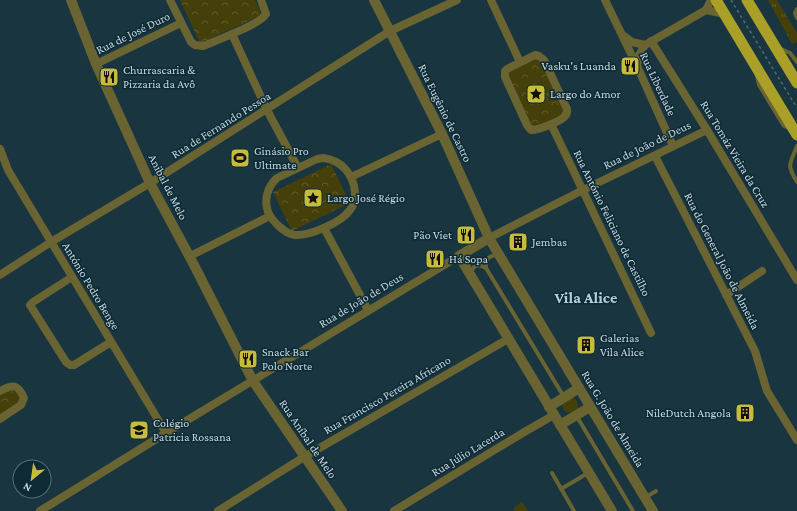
<svg xmlns="http://www.w3.org/2000/svg" width="797" height="511" font-family="'Crimson Pro',serif">
<style>
.grass{fill:url(#grass-tufts)}
.forest{fill:url(#forest-crowns)}
.lines{fill:none;stroke-linecap:round;stroke-linejoin:round}
.path{stroke:#536b75;stroke-width:1.5;stroke-dasharray:3 3;stroke-linecap:butt}
.service{stroke:#696431;stroke-width:4}
.minor{stroke:#696431;stroke-width:8}
.tertiary{stroke:#696431;stroke-width:10}
.trunk{stroke:#aaa028;stroke-width:11}
.labels{text-anchor:middle;dominant-baseline:central;stroke-width:3;stroke-linejoin:round;paint-order:stroke}
.street-label{font-size:12px;fill:#c8d8df;stroke:#0d2a35}
.poi-label{font-size:12px;fill:#c8d8df;stroke:#0d2a35;text-anchor:start}
.district-label{font-size:16px;font-weight:bold;fill:#b1d1df;stroke:#0d2a35}
</style>
<defs>
<pattern id="grass-tufts" width="24" height="20" patternUnits="userSpaceOnUse"><rect width="24" height="20" fill="#45400a"/><path d="M3 7l-1-3M5 7V3M7 7l1-3M15 17l-1-3M17 17v-4M19 17l1-3" fill="none" stroke="#5e5b2d"/></pattern>
<pattern id="forest-crowns" width="20" height="18" patternUnits="userSpaceOnUse"><rect width="20" height="18" fill="#45400a"/><path d="M2 6a3 3 0 1 1 6 0M12 15a3 3 0 1 1 6 0" fill="none" stroke="#5e5b2d"/></pattern>
</defs>
<rect width="100%" height="100%" fill="#183540"/>
<g class="grass">
<path d="M768,0H777L797,33V42L792,44Z"/>
<path d="M573,397L577,401L578,408L572,413C565,413 562,409 562,403Z"/>
<path d="M522,502L528,511H515L513,508Z"/>
</g>
<g class="forest">
<path d="M180,0H255L262,15L200,43Z"/>
<path d="M538,58L565,113L532,129L506,73Z"/>
<path d="M331,164L350,203L292,231L273,192Z"/>
<path d="M8,390L18,392L20,398L19,403L0,415V395Z"/>
</g>
<g class="lines">
<path class="path" d="M731,0L797,108"/>
<g class="service">
<path d="M797,9L795,13L797,18"/>
<path d="M779,48L790,53L797,62"/>
<path d="M757,76L759,85L782,123L784,126L789,128"/>
<path d="M797,146C790,164 786,164 797,182"/>
<path d="M499,255C490,255 485,258 486,268L564,397"/>
<path d="M471,272L474,267L479,265L486,268"/>
<path d="M576,415L633,511"/>
<path d="M552,473L574,511"/>
<path d="M561,489L588,473"/>
<path d="M646,497L656,491"/>
</g>
<g class="minor">
<path d="M170,0L191,42L195,45L203,46C215,41 261,24 266,14L261,0"/>
<path d="M491,0L520,62"/>
<path d="M605,0L637,66L673,146"/>
<path d="M706,10L725,14"/>
<path d="M232,34L267,110L298,168"/>
<path d="M624,36L632,42L645,45"/>
<path d="M651,41L707,130L797,280"/>
<path d="M535,55L539,56L544,60L567,109C567,112 568,112 566,115C562,121 539,130 531,130L527,125L505,77V71L507,69Z"/>
<path d="M96,64L181,23"/>
<path d="M637,66L639,55L645,45L706,10L711,0"/>
<path d="M551,124L651,333"/>
<path d="M0,149L8,170L166,433"/>
<path d="M655,156L755,351L767,391L797,440"/>
<path d="M323,158C341,160 354,174 355,193C355,199 354,206 350,210C342,222 310,236 295,235C285,234 272,221 268,212C264,200 267,187 277,178L317,159Z"/>
<path d="M351,177L442,134"/>
<path d="M324,228L368,310"/>
<path d="M489,238L583,190L707,130"/>
<path d="M190,256L270,216"/>
<path d="M0,275L51,242L150,183L390,31L457,0"/>
<path d="M72,277L33,302L30,305L66,362L70,365H74L111,342"/>
<path d="M726,295L762,271"/>
<path d="M0,391C13,384 18,384 24,398L21,405L0,419"/>
<path d="M40,511L166,433L459,256"/>
<path d="M218,511L304,457L508,339"/>
<path d="M394,511L526,431L554,415"/>
</g>
<g class="tertiary">
<path d="M71,0L96,64L150,183L193,263L253,381L342,511"/>
<path d="M374,0L442,134L489,238L653,511"/>
<path d="M489,238L459,256L612,511"/>
<path d="M549,407L579,388"/>
<path d="M560,425L590,407"/>
</g>
<g class="trunk">
<path d="M716,0L797,135"/>
<path d="M747,0L797,83"/>
</g>
</g>
<defs>
<symbol id="restaurant-square" viewBox="-11 -11 22 22"><rect x="-9" y="-9" width="18" height="18" rx="4" fill="#c7bb3c" stroke="#0d2a35"/><path d="M-5-6h1v4h1v-4h1v4h1v-4h1v5L-1.5 .5V6h-2V.5L-5-1ZM5-6V6H3V1.5H1.5Q1.5-4 5-6Z" fill="#111"/></symbol>
<symbol id="sight-square" viewBox="-11 -11 22 22"><rect x="-9" y="-9" width="18" height="18" rx="4" fill="#c7bb3c" stroke="#0d2a35"/><path d="M0-6L1.8-2.2L6-1.7L2.9 1.2L3.7 5.4L0 3.3L-3.7 5.4L-2.9 1.2L-6-1.7L-1.8-2.2Z" fill="#111"/></symbol>
<symbol id="stadium-square" viewBox="-11 -11 22 22"><rect x="-9" y="-9" width="18" height="18" rx="4" fill="#c7bb3c" stroke="#0d2a35"/><path d="M0-5a6.5 5 0 1 0 0 10a6.5 5 0 1 0 0-10ZM-3.5-1.8h7v3.6h-7Z" fill="#111"/></symbol>
<symbol id="building-square" viewBox="-11 -11 22 22"><rect x="-9" y="-9" width="18" height="18" rx="4" fill="#c7bb3c" stroke="#0d2a35"/><path d="M-4-6H4V6H1V3H-1V6H-4ZM-2.5-4.3h1.7v1.8h-1.7ZM.8-4.3h1.7v1.8H.8ZM-2.5-1h1.7V.8h-1.7ZM.8-1h1.7V.8H.8Z" fill="#111"/></symbol>
<symbol id="university-square" viewBox="-11 -11 22 22"><rect x="-9" y="-9" width="18" height="18" rx="4" fill="#c7bb3c" stroke="#0d2a35"/><path d="M0-5L7-2L0 1L-7-2ZM-4 1L0 2.5L4 1V4Q0 6-4 4Z" fill="#111"/></symbol>
</defs>
<g fill-rule="evenodd">
<use href="#restaurant-square" x="619" y="55" width="22" height="22"/>
<use href="#restaurant-square" x="98" y="66" width="22" height="22"/>
<use href="#sight-square" x="525" y="83" width="22" height="22"/>
<use href="#stadium-square" x="229" y="147" width="22" height="22"/>
<use href="#sight-square" x="302" y="187" width="22" height="22"/>
<use href="#restaurant-square" x="455" y="224" width="22" height="22"/>
<use href="#building-square" x="507" y="231" width="22" height="22"/>
<use href="#restaurant-square" x="424" y="248" width="22" height="22"/>
<use href="#building-square" x="575" y="334" width="22" height="22"/>
<use href="#restaurant-square" x="237" y="348" width="22" height="22"/>
<use href="#building-square" x="734" y="402" width="22" height="22"/>
<use href="#university-square" x="128" y="419" width="22" height="22"/>
</g>
<g class="labels">
<g class="street-label">
<text transform="translate(133 33) rotate(-26)">Rua de José Duro</text>
<text transform="translate(658 84) rotate(65)">Rua Liberdade</text>
<text transform="translate(445 113) rotate(64)">Rua Eugênio de Castro</text>
<text transform="translate(221 125) rotate(-32)">Rua de Fernando Pessoa</text>
<text transform="translate(647 145) rotate(-26)">Rua de João de Deus</text>
<text transform="translate(735 154) rotate(59)">Rua Tomáz Vieira da Cruz</text>
<text transform="translate(168 187) rotate(63)">Anibal de Melo</text>
<text transform="translate(612 223) rotate(64)">Rua António Feliciano de Castilho</text>
<text transform="translate(722 261) rotate(63)">Rua do General João de Almeida</text>
<text transform="translate(91 286) rotate(59)">António Pedro Benge</text>
<text transform="translate(361 300) rotate(-31)">Rua de João de Deus</text>
<text transform="translate(387 395) rotate(-30)">Rua Francisco Pereira Africano</text>
<text transform="translate(613 419) rotate(59)">Rua G. João de Almeida</text>
<text transform="translate(308 439) rotate(56)">Rua Aníbal de Melo</text>
<text transform="translate(468 452) rotate(-31)">Rua Júlio Lacerda</text>
</g>
<g class="poi-label">
<text x="616" y="66" text-anchor="end">Vasku's Luanda</text>
<text x="123" y="70">Churrascaria &amp;<tspan x="123" dy="14">Pizzaria da Avô</tspan></text>
<text x="550" y="94">Largo do Amor</text>
<text x="254" y="151">Ginásio Pro<tspan x="254" dy="14">Ultimate</tspan></text>
<text x="327" y="198">Largo José Régio</text>
<text x="452" y="235" text-anchor="end">Pão Viet</text>
<text x="532" y="242">Jembas</text>
<text x="449" y="259">Há Sopa</text>
<text x="600" y="338">Galerias<tspan x="600" dy="14">Vila Alice</tspan></text>
<text x="262" y="352">Snack Bar<tspan x="262" dy="14">Polo Norte</tspan></text>
<text x="731" y="413" text-anchor="end">NileDutch Angola</text>
<text x="153" y="423">Colégio<tspan x="153" dy="14">Patricia Rossana</tspan></text>
</g>
<g class="district-label">
<text x="586" y="297">Vila Alice</text>
</g>
</g>
<g transform="translate(32 479) rotate(209)"><circle r="19" fill="#0d2a35" stroke="#587079"/>
<path d="M0-3L7 15L0 10L-7 15Z" fill="#c7bb3c"/>
<text y="-6" font-size="11" font-weight="bold" text-anchor="middle" fill="#c8d8df">N</text>
</g>
</svg>
